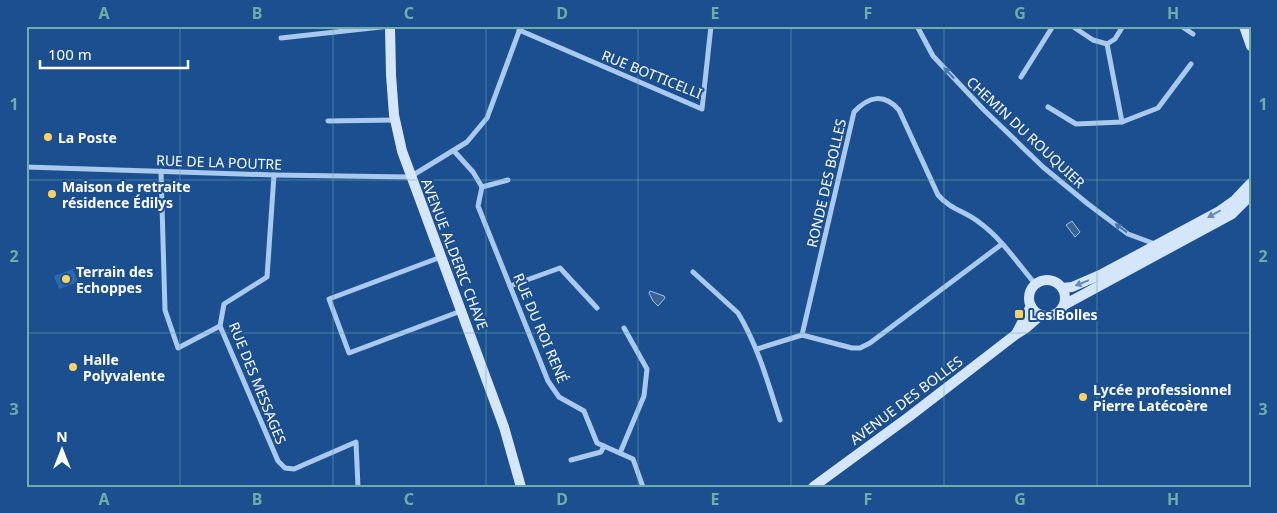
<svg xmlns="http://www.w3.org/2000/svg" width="1277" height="513" font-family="'Noto Sans',sans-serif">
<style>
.green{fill:#2e69ad}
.water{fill:#3c6290;stroke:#9cc4f0}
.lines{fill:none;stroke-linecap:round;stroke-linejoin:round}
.street{stroke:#a9c9ee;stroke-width:5}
.secondary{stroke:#d6e6fa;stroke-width:10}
.oneway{fill:#4674ac}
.oneway2{fill:#668bba}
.grid{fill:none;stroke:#6fada8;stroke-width:1;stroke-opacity:0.55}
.poi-dot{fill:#ffd166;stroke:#1b4f8f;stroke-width:2}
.labels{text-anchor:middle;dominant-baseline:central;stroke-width:4;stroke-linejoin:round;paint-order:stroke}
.street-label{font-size:14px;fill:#fff;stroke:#1b4f8f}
.poi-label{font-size:14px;font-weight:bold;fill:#fff;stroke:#1b4f8f;text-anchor:start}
.neatline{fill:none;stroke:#6fada8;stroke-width:2}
.grid-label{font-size:16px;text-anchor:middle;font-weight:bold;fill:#6fada8}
</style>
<rect width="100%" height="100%" fill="#1b4f8f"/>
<path class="green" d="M73,269L78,282L59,289L54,276Z"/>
<g class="water">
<path d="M1072,221L1080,232L1075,237L1066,225Z"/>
<path d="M650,291L664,296L665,298L658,306L653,301L649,293Z"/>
</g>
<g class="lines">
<g class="street">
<path d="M917,26L933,56L984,110L1043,167L1088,204L1128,234L1155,244"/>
<path d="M1072,26L1093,40L1107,44L1115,39L1123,26"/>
<path d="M1181,26L1193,34"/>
<path d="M519,30L702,109L711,26"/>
<path d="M281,38L390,26"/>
<path d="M1107,44L1122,122"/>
<path d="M1021,77L1053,26"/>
<path d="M1048,107L1076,124L1122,122L1158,108L1191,64"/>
<path d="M328,121L395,120"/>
<path d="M454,151L473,172L482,187L478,206L548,381L559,397L584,411L597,443L633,459L643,487"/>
<path d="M26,167L274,175L410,177L467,142L487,118L521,26"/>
<path d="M161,171L165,310L178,348L220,326"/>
<path d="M274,175L267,277L224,304L220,326L278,461L285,468L294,469L356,442L358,487"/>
<path d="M482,187L508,180"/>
<path d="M441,257L329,299L349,353L461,311"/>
<path d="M693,272L738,313C758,346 768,383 780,420"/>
<path d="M510,286L560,268L597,308"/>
<path d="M802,335L854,112C869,96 884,93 899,110L938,195C951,210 965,211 980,223C1002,239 1018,264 1036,285"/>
<path d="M757,349L802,335L852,348H860L870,343L1002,244"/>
<path d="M620,453L644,396L647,369L624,328"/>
<path d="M571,460L601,452L604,446"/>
</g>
<g class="secondary">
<path d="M390,26L391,75L394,115L402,151L504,427L521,487"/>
<path d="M1244,26L1251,46"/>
<circle cx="1047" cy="298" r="18"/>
<path d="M1062,288L1072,287L1102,274L1218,212L1235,200L1251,183"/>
<path d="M1064,305L1232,214L1251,195"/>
<path d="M1017,332L1031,306"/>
<path d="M813,487L910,416L1015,335L1026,328L1041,315"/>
</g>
</g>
<defs><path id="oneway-solid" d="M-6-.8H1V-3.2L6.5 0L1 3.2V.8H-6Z" transform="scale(1.25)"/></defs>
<g class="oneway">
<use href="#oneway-solid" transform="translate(949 73) rotate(-133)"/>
<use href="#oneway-solid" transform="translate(1121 228) rotate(-144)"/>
</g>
<g class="oneway2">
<use href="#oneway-solid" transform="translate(1214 214) rotate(151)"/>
<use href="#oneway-solid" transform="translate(1082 283) rotate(158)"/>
</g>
<path class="grid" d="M180,26V487M333,26V487M486,26V487M638,26V487M791,26V487M944,26V487M1097,26V487M26,180H1251M26,333H1251"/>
<g class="poi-dot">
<circle cx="48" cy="137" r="5"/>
<circle cx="52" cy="194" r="5"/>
<circle cx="66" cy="279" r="5"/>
<rect x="1014" y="309" width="10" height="10" rx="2.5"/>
<circle cx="73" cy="367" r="5"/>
<circle cx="1083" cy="397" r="5"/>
</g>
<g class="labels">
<g class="street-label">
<text transform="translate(652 74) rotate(22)">RUE BOTTICELLI</text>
<text transform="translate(1026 132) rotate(43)">CHEMIN DU ROUQUIER</text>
<text transform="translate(219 162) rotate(2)">RUE DE LA POUTRE</text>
<text transform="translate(826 183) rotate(-77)">RONDE DES BOLLES</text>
<text transform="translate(455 254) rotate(69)">AVENUE ALDERIC CHAVE</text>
<text transform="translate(541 328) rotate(67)">RUE DU ROI RENÉ</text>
<text transform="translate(258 383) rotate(68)">RUE DES MESSAGES</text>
<text transform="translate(906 400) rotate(-37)">AVENUE DES BOLLES</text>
</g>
<g class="poi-label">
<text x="58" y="137">La Poste</text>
<text x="62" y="186">Maison de retraite<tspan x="62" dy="16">résidence Édilys</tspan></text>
<text x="76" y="271">Terrain des<tspan x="76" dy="16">Echoppes</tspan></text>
<text x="1029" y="314">Les Bolles</text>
<text x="83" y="359">Halle<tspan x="83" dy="16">Polyvalente</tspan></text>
<text x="1093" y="389">Lycée professionnel<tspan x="1093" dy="16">Pierre Latécoère</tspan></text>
</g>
</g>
<rect width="1277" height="513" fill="none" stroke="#1b4f8f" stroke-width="55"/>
<g transform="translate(62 450)" stroke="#1b4f8f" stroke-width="4" paint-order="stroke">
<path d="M0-4L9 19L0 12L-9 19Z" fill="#ffffff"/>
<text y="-8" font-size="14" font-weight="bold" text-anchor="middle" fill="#ffffff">N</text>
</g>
<path d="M40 60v8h148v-8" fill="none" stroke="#ffffff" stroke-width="2.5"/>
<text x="48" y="60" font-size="15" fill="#ffffff" stroke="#1b4f8f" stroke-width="4" paint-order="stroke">100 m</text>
<rect x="28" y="28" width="1222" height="458" class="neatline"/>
<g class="grid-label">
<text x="104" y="19">A</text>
<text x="257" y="19">B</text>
<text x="409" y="19">C</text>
<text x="562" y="19">D</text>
<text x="715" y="19">E</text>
<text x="868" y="19">F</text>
<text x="1020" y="19">G</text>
<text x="1173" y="19">H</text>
<text x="14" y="110">1</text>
<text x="1263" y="110">1</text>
<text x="14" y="262">2</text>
<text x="1263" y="262">2</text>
<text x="14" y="415">3</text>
<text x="1263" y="415">3</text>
<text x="104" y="505">A</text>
<text x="257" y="505">B</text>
<text x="409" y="505">C</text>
<text x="562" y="505">D</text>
<text x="715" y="505">E</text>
<text x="868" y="505">F</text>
<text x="1020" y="505">G</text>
<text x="1173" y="505">H</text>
</g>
</svg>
